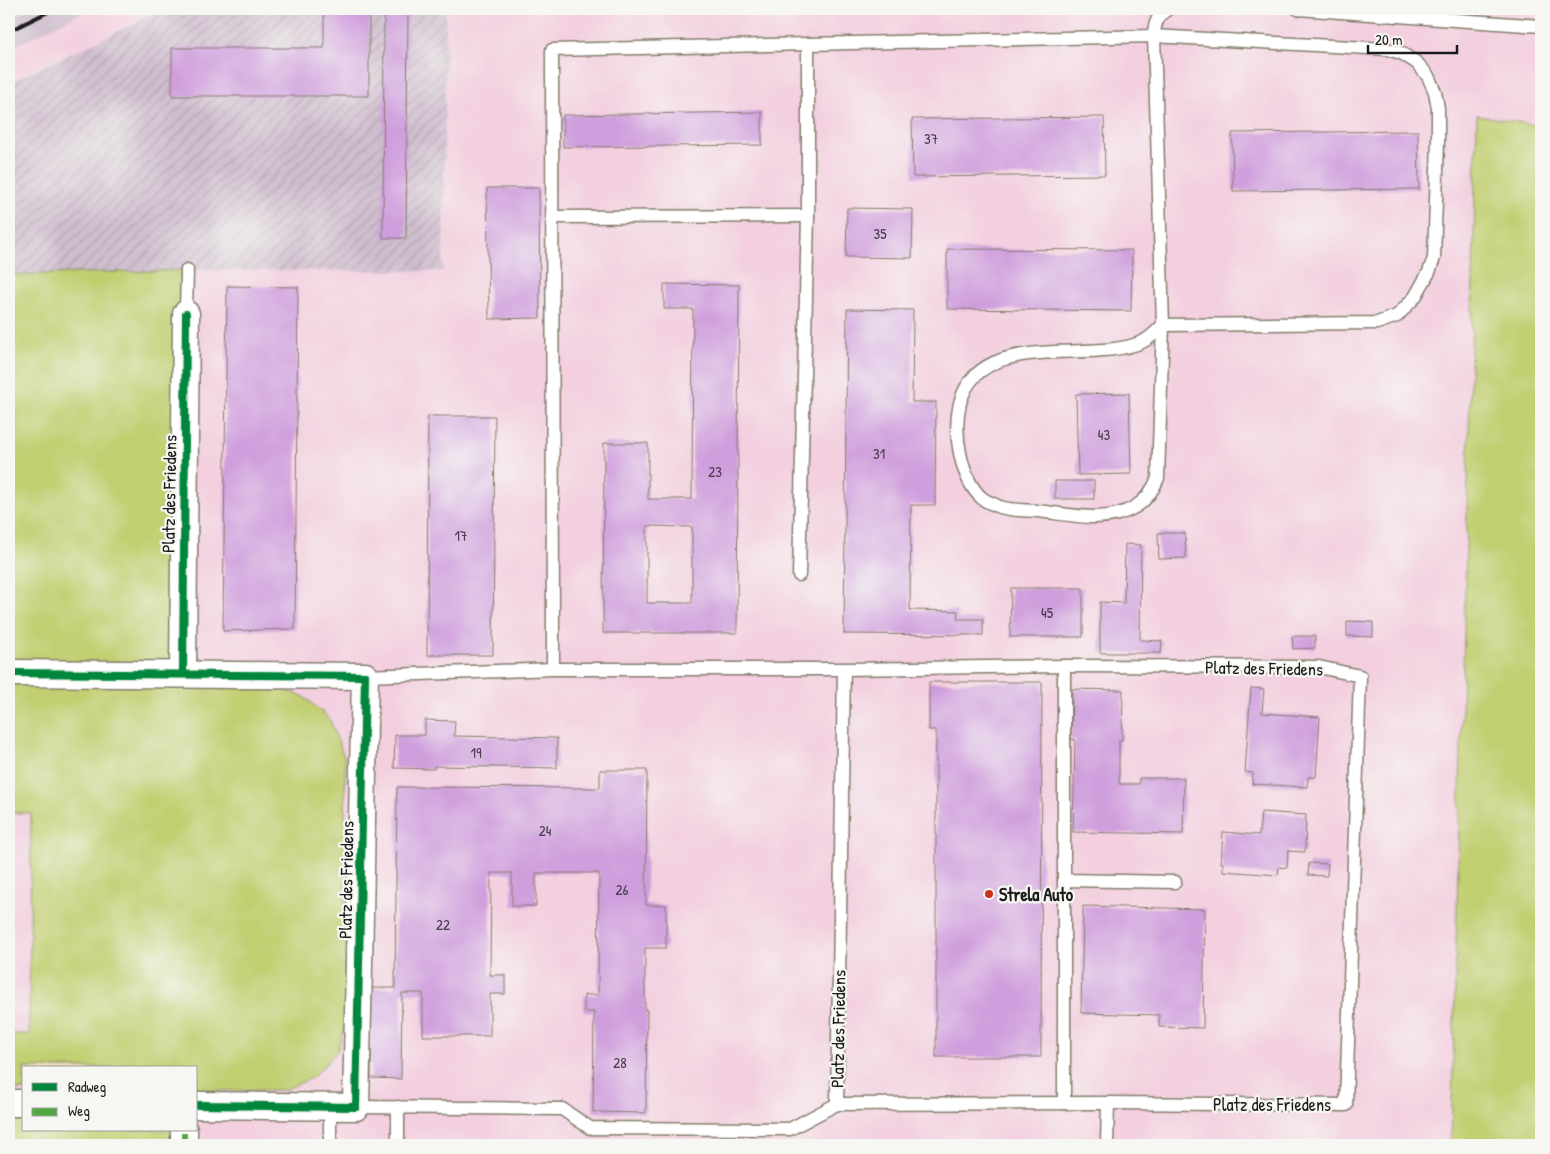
<svg xmlns="http://www.w3.org/2000/svg" width="1550" height="1154" font-family="'Patrick Hand',sans-serif">
<style>
.built{fill:#f3cfdf;fill-rule:evenodd}
.industrial{fill:url(#industrial-furrows)}
.railway{fill:#cfbdce}
.grass{fill:#c1cf71;stroke:#6e7646}
.building{fill:#cf9edd;fill-rule:evenodd}
.lines{fill:none;stroke-linecap:round;stroke-linejoin:round}
.lane-casing{stroke:#847c6c;stroke-width:15}
.street-casing{stroke:#847c6c;stroke-width:29}
.lane{stroke:#fff;stroke-width:12}
.street{stroke:#fff;stroke-width:26}
.rail{stroke:#1c1c1c;stroke-width:4}
.quiet{stroke:#52a943;stroke-width:6;stroke-dasharray:12 6;stroke-linecap:butt}
.cycleway-casing{stroke:#f6f6f2;stroke-width:11}
.cycleway{stroke:#00873e;stroke-width:8}
.poi-dot{fill:#c8321e;stroke:#f6f6f2;stroke-width:2}
.labels{text-anchor:middle;dominant-baseline:central;stroke-width:4.5;stroke-linejoin:round;paint-order:stroke}
.number-label{font-size:15px;fill:#493c4c}
.street-label{font-size:18px;fill:#1c1c1c;stroke:#f6f6f2}
.poi-label{font-size:18px;font-weight:bold;fill:#1c1c1c;stroke:#f6f6f2;text-anchor:start}
</style>
<defs>
<pattern id="industrial-furrows" width="10" height="10" patternUnits="userSpaceOnUse" patternTransform="scale(1.25)"><rect width="10" height="10" fill="#cfbdce"/><path d="M-1 1l2-2M0 10L10 0M9 11l2-2" fill="none" stroke="#b1a2b0"/></pattern>
</defs>
<rect width="100%" height="100%" fill="#f6f6f2"/>
<filter id="ink" filterUnits="userSpaceOnUse"><feTurbulence type="fractalNoise" baseFrequency=".02" numOctaves="2"/><feDisplacementMap in="SourceGraphic" scale="10" xChannelSelector="R" yChannelSelector="G"/><feConvolveMatrix kernelMatrix="1 2 1 2 8 2 1 2 1" color-interpolation-filters="sRGB"/></filter>
<filter id="wash" filterUnits="userSpaceOnUse"><feTurbulence type="fractalNoise" baseFrequency=".0096" numOctaves="4" result="noise"/><feDisplacementMap in="SourceGraphic" scale="20" xChannelSelector="R" yChannelSelector="G"/><feGaussianBlur stdDeviation="1.12" result="paint"/><feColorMatrix in="noise" values="0 0 0 0 0 0 0 0 0 0 0 0 0 0 0 0 0 1.4 0 .05"/><feComposite in="paint" operator="in"/></filter>
<g filter="url(#wash)">
<rect width="100%" height="100%" fill="#edddbc"/>
<path class="built" d="M88,9H1541V126L1477,115L1451,1145H9V49ZM24,1068H196V1130H24Z"/>
<path class="industrial" d="M165,9H446L443,271L187,270L9,275V83Z"/>
<path class="railway" d="M28,9H88L9,49V19Z"/>
<g class="grass">
<path d="M1477,115L1541,126V1145H1451Z"/>
<path d="M187,270L183,674L9,673V275Z"/>
<path d="M9,684L270,685L303,696L329,718L345,759L346,1023L337,1052L313,1077L285,1090L196,1091V1068H24V1090H9V1034H29L31,813H9Z"/>
<path d="M9,1103H24V1130H184V1145H9Z"/>
</g>
<g id="blocks">
<g class="building">
<path d="M324,9H369V96H172V48H324Z"/>
<path d="M384,9H408L406,238H383Z"/>
<path d="M762,112V145L563,147V115Z"/>
<path d="M1104,117L1105,175L913,177L912,119Z"/>
<path d="M1418,131L1419,189L1233,191L1232,133Z"/>
<path d="M487,188H539L540,318L489,319Z"/>
<path d="M847,208L913,209L912,258L846,257Z"/>
<path d="M947,249L1132,250L1131,311L947,309Z"/>
<path d="M664,284L739,285L737,633H603L604,443H648V499H692L693,309H664ZM647,526L692,527V603H647Z"/>
<path d="M227,286L298,287L295,629L223,631Z"/>
<path d="M847,309L913,310L912,402H936L935,505H911L910,610L958,611L957,619H983V635L844,634Z"/>
<path d="M1129,393L1131,474L1078,475L1076,394Z"/>
<path d="M428,416H495L493,655H427Z"/>
<rect x="1055" y="481" width="39" height="18"/>
<path d="M1158,533H1185L1186,558L1159,559Z"/>
<path d="M1125,544L1141,545L1140,640L1162,641L1161,653H1100V602L1124,603Z"/>
<path d="M1011,588H1083V637H1010Z"/>
<path d="M1347,621L1373,622V637L1347,636Z"/>
<path d="M1292,636H1315V648L1293,649Z"/>
<path d="M929,682H1042L1041,1057H936V730H929Z"/>
<path d="M1251,688L1264,689L1262,713L1320,717L1316,777H1308L1307,787L1252,784L1253,773L1245,772Z"/>
<path d="M1072,689L1123,690L1122,740H1119V784H1139V778H1184L1183,834L1073,832L1075,739L1071,740Z"/>
<path d="M425,720L455,721L454,736L557,738V768L434,766V769L394,768L395,735H425Z"/>
<path d="M600,770H647L646,905H666V948H645V1010H647L646,1113L593,1112L594,1012H584V995H598L599,873H536V906H512V873H491L490,975H505V994H490V1036H423V993H402L401,1079L371,1078V988H395L397,787L600,788Z"/>
<path d="M1261,812L1306,815L1305,852L1288,851L1287,868L1279,867L1278,875L1223,871V863H1221L1223,832L1259,835Z"/>
<path d="M1309,863L1328,864L1327,876L1308,875Z"/>
<path d="M1083,906L1205,909L1203,1028L1159,1027V1015L1081,1013Z"/>
</g>
</g>
</g>
<g filter="url(#ink)">
<use href="#blocks" fill-opacity="0" stroke="#847c6c" stroke-width="1"/>
<g class="lines">
<defs>
<g id="lane">
<path d="M1298,9L1541,26"/>
<path d="M553,217L808,216"/>
<path d="M186,314L187,270"/>
<path d="M1163,325L1158,478C1153,490 1147,500 1135,507C1123,514 1108,517 1095,517C1076,517 1057,513 1038,511C1026,510 1012,511 1000,507C995,505 988,502 983,499C960,480 953,431 960,403C980,328 1090,365 1142,342C1151,338 1156,332 1163,325Z"/>
<path d="M799,575L808,216V44"/>
<path d="M1064,666V880L1175,882"/>
<path d="M553,669L552,50L1154,36L1163,325L1377,323L1397,316L1415,297L1429,272L1434,258L1438,141V108L1435,92L1428,76L1417,63L1401,53L1387,49L1154,36C1154,25 1157,15 1168,9"/>
<path d="M365,676L553,669H844L1064,666L1319,667L1360,676L1346,1105L1108,1103L837,1104L844,669"/>
<path d="M1064,880V1103"/>
<path d="M356,1107L562,1109L590,1128L790,1129L837,1104"/>
<path d="M398,1107V1145"/>
<path d="M330,1145V1106"/>
<path d="M1107,1145L1108,1103"/>
</g>
<g id="street">
<path d="M9,673L365,676L356,1107L196,1105"/>
<path d="M183,674L186,314"/>
<path d="M9,1103H24"/>
<path d="M184,1145V1130"/>
</g>
</defs>
<use href="#lane" class="lane-casing"/>
<use href="#street" class="street-casing"/>
<use href="#lane" class="lane"/>
<use href="#street" class="street"/>
<path class="rail" d="M9,31L54,9"/>
<path class="quiet" d="M184,1145V1130"/>
<defs>
<g id="cycleway">
<path d="M9,673L365,676L356,1107L196,1105"/>
<path d="M183,674L186,314"/>
</g>
</defs>
<use href="#cycleway" class="cycleway-casing"/>
<use href="#cycleway" class="cycleway"/>
</g>
</g>
<circle class="poi-dot" cx="989" cy="894" r="5"/>
<g class="labels">
<g class="number-label">
<text x="931" y="138">37</text>
<text x="880" y="233">35</text>
<text x="1104" y="434">43</text>
<text x="879" y="453">31</text>
<text x="715" y="471">23</text>
<text x="461" y="535">17</text>
<text x="1047" y="612">45</text>
<text x="476" y="752">19</text>
<text x="545" y="830">24</text>
<text x="622" y="889">26</text>
<text x="443" y="924">22</text>
<text x="620" y="1062">28</text>
</g>
<g class="street-label">
<text transform="translate(169 494) rotate(-89)">Platz des Friedens</text>
<text transform="translate(1264 668) rotate(1)">Platz des Friedens</text>
<text transform="translate(346 880) rotate(-89)">Platz des Friedens</text>
<text transform="translate(838 1029) rotate(-89)">Platz des Friedens</text>
<text x="1272" y="1104">Platz des Friedens</text>
</g>
<g class="poi-label">
<text x="999" y="894">Strela Auto</text>
</g>
</g>
<rect width="1550" height="1154" fill="none" stroke="#f6f6f2" stroke-width="30"/>
<rect x="22" y="1066" width="175" height="65" fill="#f6f6f2" stroke="#9f9f9c"/>
<rect x="32" y="1083" width="25" height="8" fill="#00873e" stroke="#9f9f9c"/>
<text x="68" y="1092" font-size="15" fill="#1c1c1c">Radweg</text>
<rect x="32" y="1108" width="25" height="8" fill="#52a943" stroke="#9f9f9c"/>
<text x="68" y="1116" font-size="15" fill="#1c1c1c">Weg</text>
<path d="M1368 45v8h89v-8" fill="none" stroke="#1c1c1c" stroke-width="2.5"/>
<text x="1375" y="45" font-size="15" fill="#1c1c1c" stroke="#f6f6f2" stroke-width="4" paint-order="stroke">20 m</text>
</svg>
